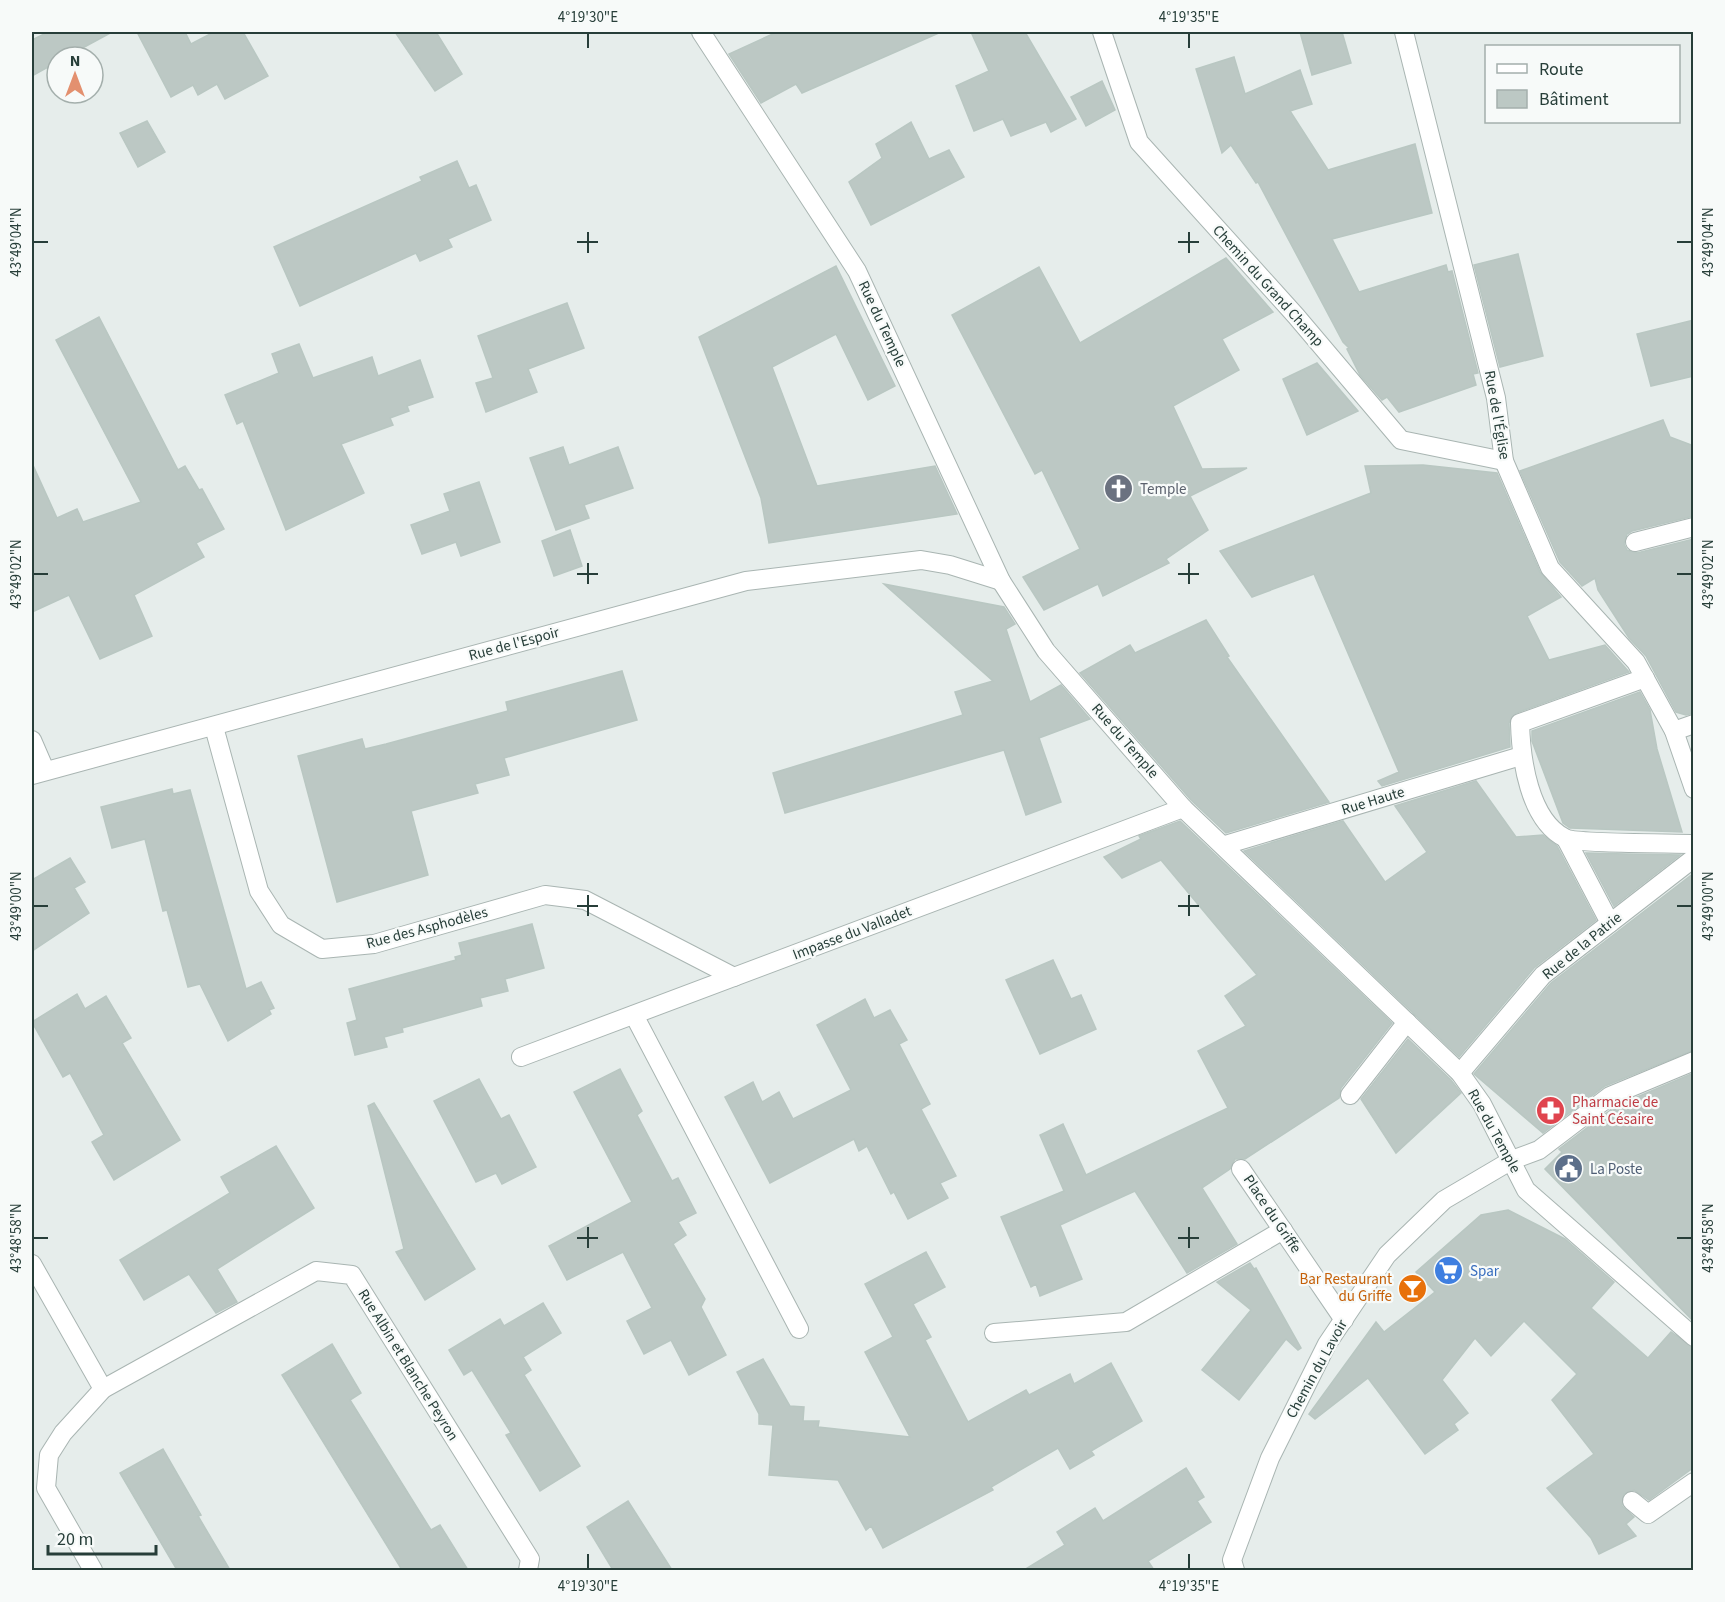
<svg xmlns="http://www.w3.org/2000/svg" width="1725" height="1602" font-family="'Source Sans 3',sans-serif">
<style>
.building{fill:#bcc8c4;stroke:#b9c7c2;stroke-width:1.5}
.lines{fill:none;stroke-linecap:round;stroke-linejoin:round}
.service-casing{stroke:#a9b5b2;stroke-width:20}
.pedestrian-casing{stroke:#a9b5b2;stroke-width:20}
.minor-casing{stroke:#a9b5b2;stroke-width:20}
.service{stroke:#fff;stroke-width:18}
.pedestrian{stroke:#fff;stroke-width:18}
.minor{stroke:#fff;stroke-width:18}
.ticks{fill:none;stroke:#273e39;stroke-width:2}
.labels{text-anchor:middle;dominant-baseline:central;stroke-width:4.5;stroke-linejoin:round;paint-order:stroke}
.street-label{font-size:15px;fill:#273e39;stroke:#f7faf9}
.worship-label{font-size:15px;fill:#5b616d;stroke:#f7faf9;text-anchor:start}
.health-label{font-size:15px;fill:#be3a42;stroke:#f7faf9;text-anchor:start}
.service-label{font-size:15px;fill:#4e5e75;stroke:#f7faf9;text-anchor:start}
.shop-label{font-size:15px;fill:#366cbe;stroke:#f7faf9;text-anchor:start}
.food-label{font-size:15px;fill:#c56008;stroke:#f7faf9;text-anchor:end}
.neatline{fill:none;stroke:#273e39;stroke-width:2}
.ticks-label{font-size:15px;text-anchor:middle;fill:#273e39}
</style>
<rect width="100%" height="100%" fill="#e6edeb"/>
<g class="building">
<path d="M48,32H112L66,57H57V62L32,76V40Z"/>
<path d="M137,32H185L191,44L214,32H243L268,76L225,99L217,84L198,95L193,85L171,97Z"/>
<path d="M395,32H436L462,74L435,91Z"/>
<path d="M777,32H941L802,93L796,84L761,103L729,54Z"/>
<path d="M971,32H1025L1076,119L1051,132L1046,122L1011,136L1003,119L974,131L956,86L989,71Z"/>
<path d="M1300,32H1342L1351,63L1312,75Z"/>
<path d="M1234,57L1245,94L1300,70L1312,104L1290,111L1328,170L1415,144L1432,213L1332,239L1359,292L1446,265L1448,272L1452,271L1478,373L1473,374L1476,385L1399,412L1387,397L1382,400L1360,375L1347,349L1349,348L1343,342L1258,182L1256,183L1231,145L1222,153L1196,69Z"/>
<path d="M1102,81L1115,110L1086,126L1071,97Z"/>
<path d="M147,121L165,152L138,167L120,133Z"/>
<path d="M911,122L929,159L949,150L964,177L871,225L849,182L882,158L876,144Z"/>
<path d="M457,161L469,188L476,185L491,220L448,239L452,247L420,261L416,253L300,306L274,247L422,181L420,177Z"/>
<path d="M1518,254L1543,356L1500,367L1474,265Z"/>
<path d="M1226,258L1273,312L1222,339L1239,370L1173,406L1202,469L1247,468L1190,496L1208,530L1166,559L1169,563L1103,596L1098,584L1044,610L1023,577L1080,549L1042,470L1035,474L952,315L1039,267L1080,343Z"/>
<path d="M836,266L895,386L868,400L836,334L772,367L817,486L935,466L957,514L769,543L761,498L699,337Z"/>
<path d="M567,303L584,348L528,369L537,392L486,412L476,383L493,378L478,336Z"/>
<path d="M99,317L178,470L185,466L199,490L202,489L224,529L196,543L204,557L134,595L152,636L100,659L69,595L32,612V463L57,518L77,509L83,522L141,502L56,340Z"/>
<path d="M1694,320V376L1651,386L1637,334Z"/>
<path d="M299,344L313,378L372,357L378,376L420,360L433,397L407,406L409,411L390,418L393,425L341,444L364,493L286,530L243,421L237,424L225,395L279,373L272,354Z"/>
<path d="M1317,363L1358,411L1307,435L1283,379Z"/>
<path d="M1663,420L1670,437L1694,446V516L1632,531L1627,534L1624,544L1627,550L1637,553L1694,539V713L1686,715L1676,712L1646,656L1629,638L1598,590L1595,578L1582,586L1560,562L1520,471Z"/>
<path d="M563,447L569,465L618,447L633,488L584,505L589,518L556,530L530,458Z"/>
<path d="M1423,465L1497,473L1540,572L1561,597L1527,616L1549,660L1605,645L1629,672L1516,713L1509,723L1510,747L1382,786L1378,781L1399,772L1314,574L1252,597L1220,551L1371,493L1365,466Z"/>
<path d="M479,482L500,542L461,556L456,542L422,554L411,525L450,511L444,494Z"/>
<path d="M570,530L582,566L554,576L542,541Z"/>
<path d="M884,584L1004,607L1015,624L1006,629L1030,702L1061,685L1090,719L1039,738L1061,802L1026,815L1004,750L785,813L773,773L963,715L955,692L993,681Z"/>
<path d="M1206,620L1229,656L1227,657L1329,802L1226,833L1191,800L1080,673L1130,645L1135,653Z"/>
<path d="M622,671L637,720L504,758L509,775L475,784L478,793L411,811L428,875L337,902L298,756L362,739L365,749L386,744L508,711L506,702Z"/>
<path d="M1640,692L1650,710L1657,749L1682,832L1570,828L1563,823L1532,741V731Z"/>
<path d="M1476,781L1516,837L1543,835L1557,846L1596,920L1534,968L1459,1057L1244,851L1343,821L1385,882L1427,852L1395,806Z"/>
<path d="M172,789L173,794L190,790L246,989L261,982L274,1008L269,1010L271,1014L228,1041L200,984L188,987L167,910L163,911L145,839L112,848L101,807Z"/>
<path d="M1180,821L1392,1023L1341,1088L1339,1098L1245,1159H1235L1230,1169L1202,1188L1237,1244L1187,1273L1135,1191L1060,1225L1082,1279L1040,1296L1036,1284L1031,1287L1001,1217L1064,1191L1040,1135L1063,1124L1086,1175L1228,1108L1198,1051L1246,1026L1225,996L1257,975L1161,860L1122,878L1104,857L1141,839L1139,836Z"/>
<path d="M1586,853L1626,854L1680,855L1614,906Z"/>
<path d="M70,858L85,882L74,888L89,913L32,951V880Z"/>
<path d="M1694,873V1050L1605,1086L1543,1133L1474,1074L1551,983Z"/>
<path d="M532,924L544,968L505,979L508,991L480,998L482,1006L402,1028L403,1032L384,1037L387,1047L355,1055L347,1023L357,1020L349,989L456,960L455,957L462,955L459,943Z"/>
<path d="M1053,960L1071,999L1081,995L1096,1029L1040,1054L1006,980Z"/>
<path d="M77,994L85,1009L106,996L131,1038L122,1043L180,1140L114,1180L92,1142L104,1135L70,1073L63,1077L32,1022Z"/>
<path d="M865,999L874,1018L890,1010L907,1040L899,1044L930,1104L921,1109L956,1176L940,1183L948,1198L908,1219L894,1192L891,1194L867,1146L859,1151L854,1139L770,1183L725,1097L753,1082L762,1102L779,1092L793,1119L851,1090L817,1025Z"/>
<path d="M1408,1039L1451,1080L1461,1093L1396,1153L1361,1099Z"/>
<path d="M620,1069L642,1111L637,1115L672,1181L678,1178L696,1213L678,1222L686,1235L673,1244L705,1299L701,1307L726,1355L689,1375L671,1340L644,1354L627,1321L652,1308L623,1252L567,1280L549,1246L632,1202L574,1092Z"/>
<path d="M1694,1073V1322L1545,1169L1562,1152L1559,1149L1616,1106Z"/>
<path d="M479,1079L501,1119L509,1115L536,1167L502,1184L496,1173L476,1182L434,1101Z"/>
<path d="M374,1103L475,1269L425,1300L396,1252L404,1249L368,1106Z"/>
<path d="M276,1146L314,1208L217,1269L237,1302L216,1313L189,1274L144,1300L120,1260L230,1193L221,1177Z"/>
<path d="M1508,1210L1565,1239L1614,1282L1591,1308L1648,1358L1671,1332L1694,1348V1467L1649,1500L1634,1490L1624,1494L1622,1506L1634,1517L1626,1524L1636,1536L1599,1554L1591,1538L1547,1488L1594,1454L1552,1400L1577,1374L1524,1321L1491,1356L1475,1338L1442,1380L1468,1413L1454,1424L1458,1430L1425,1454L1368,1378L1315,1419L1309,1414L1376,1322L1384,1332L1435,1292L1416,1272L1481,1215Z"/>
<path d="M926,1252L945,1287L913,1304L931,1337L925,1340L968,1422L1026,1390L1029,1395L1070,1374L1074,1384L1111,1363L1142,1421L1091,1451L1094,1455L1070,1469L1058,1448L991,1487L993,1490L883,1548L871,1526L866,1530L838,1480L769,1475L773,1425L759,1424V1414L737,1372L763,1359L790,1406L804,1407L803,1421H819L818,1427L910,1437L865,1352L893,1337L865,1284Z"/>
<path d="M1250,1263L1254,1269L1256,1268L1301,1348L1298,1350L1286,1339L1239,1400L1202,1370L1251,1310L1217,1282Z"/>
<path d="M543,1303L561,1333L523,1357L531,1370L524,1375L580,1466L540,1491L506,1435L511,1433L472,1370L464,1375L449,1350L500,1319L504,1326Z"/>
<path d="M332,1344L361,1393L350,1400L431,1530L440,1525L468,1570H402L282,1375Z"/>
<path d="M163,1449L201,1515L198,1516L230,1570H177L120,1473Z"/>
<path d="M1186,1468L1204,1497L1197,1501L1211,1522L1148,1561L1154,1570H1024L1065,1545L1057,1532L1095,1508L1103,1521Z"/>
<path d="M628,1501L672,1570H613L587,1527Z"/>
</g>
<g class="lines">
<defs>
<g id="service">
<path d="M1241,1169L1344,1320"/>
<path d="M994,1333L1126,1322L1283,1230"/>
<path d="M1632,1501L1648,1514L1694,1482"/>
</g>
<path id="pedestrian" d="M1350,1095L1407,1022"/>
<g id="minor">
<path d="M701,32L857,271L1001,581L1046,651L1183,808L1460,1073L1482,1104L1526,1190L1694,1337"/>
<path d="M1102,32L1139,142L1296,316L1401,440L1504,461"/>
<path d="M1404,32L1496,398L1504,461L1550,568L1636,662L1674,731L1694,789"/>
<path d="M1635,542L1694,527"/>
<path d="M1645,678L1520,723C1521,759 1529,820 1565,838C1576,844 1674,843 1694,844"/>
<path d="M214,727L259,891L281,925L322,949L374,944L545,895L585,900L734,977"/>
<path d="M1674,731L1694,724"/>
<path d="M32,740L45,770"/>
<path d="M32,775L746,581L921,560L950,565L1001,581"/>
<path d="M1566,839L1610,923"/>
<path d="M1225,845L1521,756"/>
<path d="M634,1015L799,1329"/>
<path d="M521,1057L1183,808"/>
<path d="M1460,1073L1543,975L1694,858"/>
<path d="M32,1264L103,1389L63,1433L49,1455L46,1488L93,1570"/>
<path d="M103,1389L316,1271L352,1275L530,1559L528,1570"/>
<path d="M1235,1570L1232,1560L1270,1458L1327,1344L1387,1255L1444,1200L1512,1160L1539,1150L1610,1096L1694,1061"/>
</g>
</defs>
<use href="#service" class="service-casing"/>
<use href="#pedestrian" class="pedestrian-casing"/>
<use href="#minor" class="minor-casing"/>
<use href="#service" class="service"/>
<use href="#pedestrian" class="pedestrian"/>
<use href="#minor" class="minor"/>
</g>
<path class="ticks" d="M588,33V48M1189,33V48M588,232V253M1189,232V253M33,242H48M577,242H598M1178,242H1199M1677,242H1692M588,563V584M1189,563V584M33,574H48M577,574H598M1178,574H1199M1677,574H1692M588,895V916M1189,895V916M33,906H48M577,906H598M1178,906H1199M1677,906H1692M588,1227V1248M1189,1227V1248M33,1238H48M577,1238H598M1178,1238H1199M1677,1238H1692M588,1554V1569M1189,1554V1569"/>
<defs>
<symbol id="church-disc" viewBox="-11 -11 22 22"><circle r="9.5" fill="#6b7280" stroke="#f7faf9"/><path d="M-1.2-6h2.4v3.5h3.3v2.4h-3.3V6h-2.4V-.1h-3.3v-2.4h3.3Z" fill="#fff"/></symbol>
<symbol id="pharmacy-disc" viewBox="-11 -11 22 22"><circle r="9.5" fill="#e0444e" stroke="#f7faf9"/><path d="M-2-6h4v4h4v4h-4v4h-4v-4h-4v-4h4Z" fill="#fff"/></symbol>
<symbol id="civic-disc" viewBox="-11 -11 22 22"><circle r="9.5" fill="#5c6f8a" stroke="#f7faf9"/><path d="M-.6-6.5H3V-4.5H.6V-3L4-1V1h2V6H-6V1h2V-1L-.6-3ZM-1.2 2.5V6h2.4V2.5Z" fill="#fff"/></symbol>
<symbol id="supermarket-disc" viewBox="-11 -11 22 22"><circle r="9.5" fill="#3f7fe0" stroke="#f7faf9"/><path d="M-6-5.5h2.5l.6 2H6L4.5 2H-2.5L-4.4-4H-6ZM-1.5 3.2a1.3 1.3 0 1 0 .1 0ZM3 3.2a1.3 1.3 0 1 0 .1 0Z" fill="#fff"/></symbol>
<symbol id="bar-disc" viewBox="-11 -11 22 22"><circle r="9.5" fill="#e8710a" stroke="#f7faf9"/><path d="M-6-5H6L.8 .8V4.5H3.5V6h-7V4.5H-.8V.8Z" fill="#fff"/></symbol>
</defs>
<g fill-rule="evenodd">
<use href="#church-disc" x="1102" y="472" width="33" height="33"/>
<use href="#pharmacy-disc" x="1534" y="1094" width="33" height="33"/>
<use href="#civic-disc" x="1552" y="1152" width="33" height="33"/>
<use href="#supermarket-disc" x="1432" y="1254" width="33" height="33"/>
<use href="#bar-disc" x="1396" y="1272" width="33" height="33"/>
</g>
<g class="labels">
<g class="street-label">
<text transform="translate(1268 286) rotate(48)">Chemin du Grand Champ</text>
<text transform="translate(882 324) rotate(65)">Rue du Temple</text>
<text transform="translate(1497 415) rotate(80)">Rue de l'Église</text>
<text transform="translate(514 644) rotate(-15)">Rue de l'Espoir</text>
<text transform="translate(1125 741) rotate(49)">Rue du Temple</text>
<text transform="translate(1373 801) rotate(-17)">Rue Haute</text>
<text transform="translate(427 928) rotate(-15)">Rue des Asphodèles</text>
<text transform="translate(852 933) rotate(-21)">Impasse du Valladet</text>
<text transform="translate(1582 946) rotate(-39)">Rue de la Patrie</text>
<text transform="translate(1494 1131) rotate(61)">Rue du Temple</text>
<text transform="translate(1272 1214) rotate(56)">Place du Griffe</text>
<text transform="translate(408 1365) rotate(58)">Rue Albin et Blanche Peyron</text>
<text transform="translate(1317 1369) rotate(-61)">Chemin du Lavoir</text>
</g>
<g class="worship-label">
<text x="1140" y="489">Temple</text>
</g>
<g class="health-label">
<text x="1572" y="1102">Pharmacie de<tspan x="1572" dy="17">Saint Césaire</tspan></text>
</g>
<g class="service-label">
<text x="1590" y="1169">La Poste</text>
</g>
<g class="shop-label">
<text x="1470" y="1271">Spar</text>
</g>
<g class="food-label">
<text x="1392" y="1279">Bar Restaurant<tspan x="1392" dy="17">du Griffe</tspan></text>
</g>
</g>
<rect width="1725" height="1602" fill="none" stroke="#f7faf9" stroke-width="66"/>
<rect x="1485" y="45" width="195" height="78" fill="#f7faf9" stroke="#a4afac" stroke-width="1.5"/>
<rect x="1497" y="64" width="30" height="9" fill="#ffffff" stroke="#a4afac" stroke-width="1.5"/>
<text x="1539" y="75" font-size="18" fill="#273e39">Route</text>
<rect x="1497" y="90" width="30" height="18" fill="#bcc8c4" stroke="#a4afac" stroke-width="1.5"/>
<text x="1539" y="105" font-size="18" fill="#273e39">Bâtiment</text>
<g transform="translate(75 75)"><circle r="28" fill="#f7faf9" stroke="#a4afac" stroke-width="1.5"/>
<path d="M0-4.5L10 22L0 15L-10 22Z" fill="#e3906f"/>
<text y="-9" font-size="16" font-weight="bold" text-anchor="middle" fill="#273e39">N</text>
</g>
<path d="M48 1545v9h108v-9" fill="none" stroke="#273e39" stroke-width="3"/>
<text x="57" y="1545" font-size="18" fill="#273e39" stroke="#f7faf9" stroke-width="4.5" paint-order="stroke">20 m</text>
<rect x="33" y="33" width="1659" height="1536" class="neatline"/>
<g class="ticks-label">
<text x="588" y="22">4°19'30"E</text>
<text x="1189" y="22">4°19'35"E</text>
<text transform="translate(16 242) rotate(-90)" y="5">43°49'04"N</text>
<text transform="translate(1708 242) rotate(-90)" y="5">43°49'04"N</text>
<text transform="translate(16 574) rotate(-90)" y="5">43°49'02"N</text>
<text transform="translate(1708 574) rotate(-90)" y="5">43°49'02"N</text>
<text transform="translate(16 906) rotate(-90)" y="5">43°49'00"N</text>
<text transform="translate(1708 906) rotate(-90)" y="5">43°49'00"N</text>
<text transform="translate(16 1238) rotate(-90)" y="5">43°48'58"N</text>
<text transform="translate(1708 1238) rotate(-90)" y="5">43°48'58"N</text>
<text x="588" y="1591">4°19'30"E</text>
<text x="1189" y="1591">4°19'35"E</text>
</g>
</svg>
